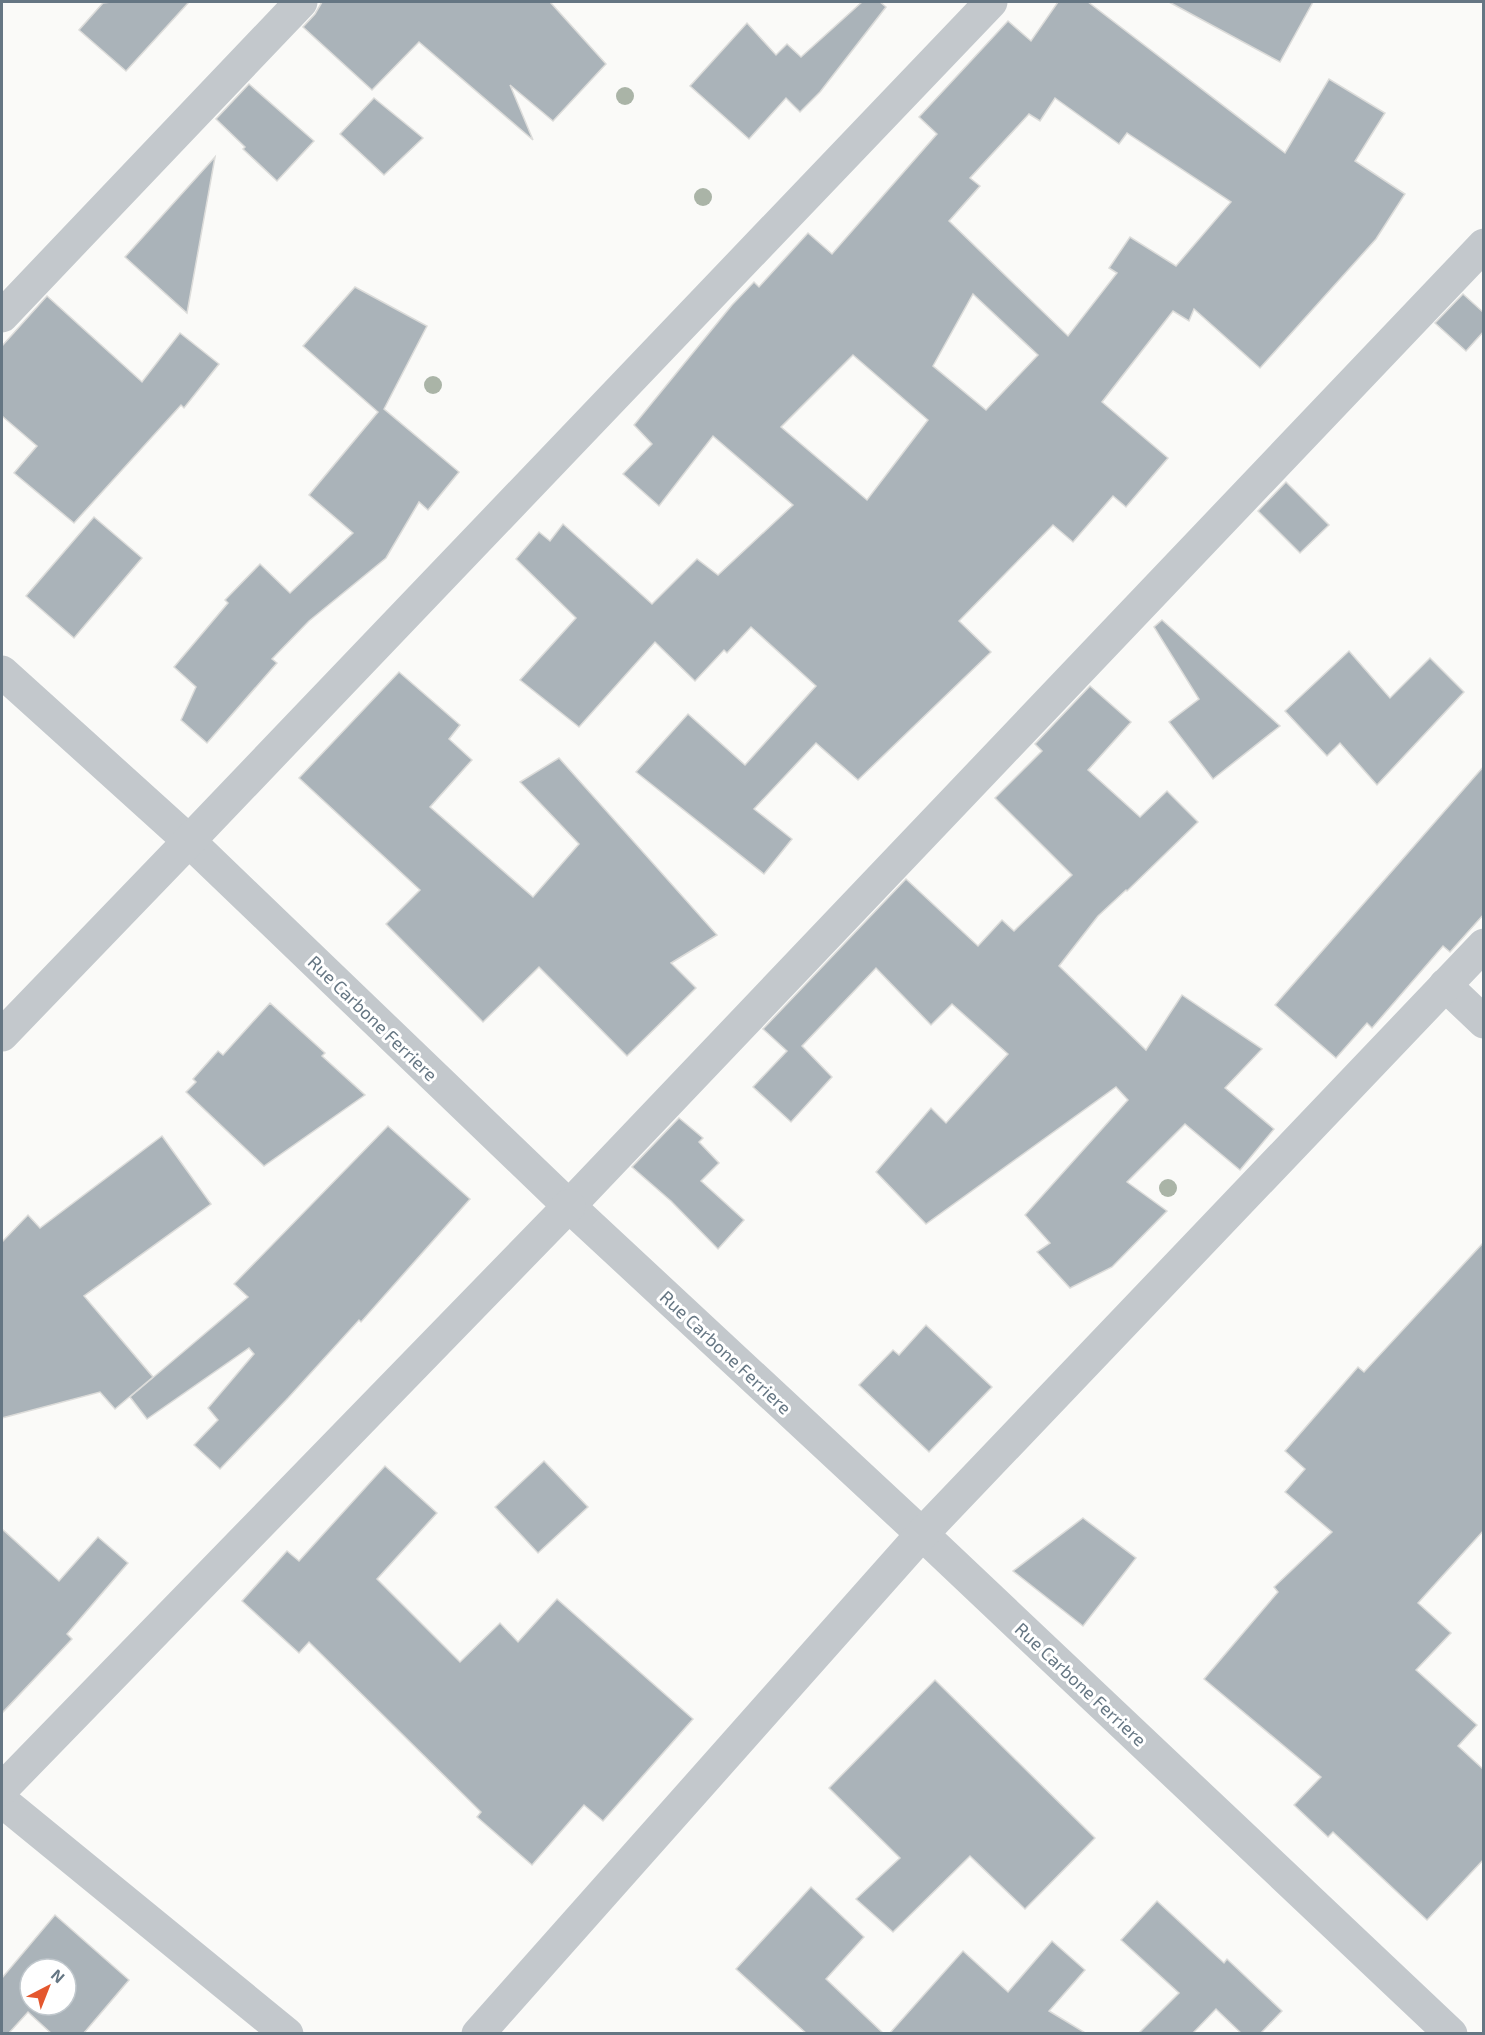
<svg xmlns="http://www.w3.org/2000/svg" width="1485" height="2035" font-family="'Exo 2',sans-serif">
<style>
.building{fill:#aab3b9;stroke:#dcdcda;stroke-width:1.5;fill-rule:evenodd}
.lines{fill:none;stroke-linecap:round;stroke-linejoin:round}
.minor{stroke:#c3c8cc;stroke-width:33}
.tertiary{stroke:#c3c8cc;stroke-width:33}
.tree{fill:#aab4a7}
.labels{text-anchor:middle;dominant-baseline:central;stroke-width:6;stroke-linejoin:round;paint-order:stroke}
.street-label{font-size:18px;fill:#657683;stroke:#fff}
</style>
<rect width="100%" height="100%" fill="#fafaf8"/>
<g class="building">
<path d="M111,2H189L126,71L79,30L103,3Z"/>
<path d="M322,2H550L606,64L553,121L510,85L533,140L419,42L372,90L303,27L315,14Z"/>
<path d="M862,2H880L886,7L820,92L800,112L786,98L749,139L690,86L747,23L776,55L787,44L801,57Z"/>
<path d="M1058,2H1088L1285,153L1329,79L1385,113L1355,161L1405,194L1376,239L1260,368L1194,309L1189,321L1173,311L1102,402L1168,458L1126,507L1113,496L1073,542L1053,525L959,621L991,652L858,780L816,743L754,809L792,839L764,874L636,772L688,714L745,765L816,686L751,627L727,653L724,650L695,681L655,642L579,727L520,680L576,618L516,559L539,532L550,541L563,524L652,604L697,559L718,575L793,505L713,436L659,506L623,474L652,444L634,425L732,305L754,282L759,287L808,233L832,254L937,134L919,117L1008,21L1031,41ZM1055,98L1119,144L1127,133L1231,202L1176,266L1130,237L1109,268L1117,273L1068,336L949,221L980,186L970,178L1029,114L1040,121ZM973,294L1038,355L986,410L933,366ZM853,355L928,420L867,500L781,427Z"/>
<path d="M1169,2H1313L1280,62Z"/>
<path d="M249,84L314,141L277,181L243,149L245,147L216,119Z"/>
<path d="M374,98L423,138L384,175L340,134Z"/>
<path d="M215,157L187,313L125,257Z"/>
<path d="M355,287L427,326L384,409L459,472L428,510L419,502L386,558L309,621L272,659L277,663L207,743L181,720L196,687L174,667L228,603L225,600L260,564L290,593L353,533L309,495L378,412L303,346Z"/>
<path d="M1463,294L1484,313V331L1466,351L1435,323Z"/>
<path d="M47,296L142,382L180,333L219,364L184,408L181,405L74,523L14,473L37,446L2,416V346Z"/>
<path d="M1286,482L1329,525L1300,553L1258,511Z"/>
<path d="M94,517L142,558L74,638L26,596Z"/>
<path d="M1162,620L1280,726L1213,779L1169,722L1199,699L1154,627Z"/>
<path d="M1349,651L1390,698L1430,658L1464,692L1377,785L1340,743L1327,756L1285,711Z"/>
<path d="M399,672L460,725L449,739L472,760L430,807L533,897L579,844L520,782L559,758L717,935L671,963L696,988L627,1056L539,967L483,1022L386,924L420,890L299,778Z"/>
<path d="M1090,686L1131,722L1088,770L1140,817L1167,791L1198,822L1127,891L1126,890L1098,916L1059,966L1146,1050L1182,995L1262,1049L1225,1088L1274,1129L1240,1170L1185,1124L1127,1182L1167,1211L1112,1267L1070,1288L1037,1252L1050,1243L1025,1215L1128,1100L1116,1087L926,1224L876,1172L931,1108L946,1123L1008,1054L952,1004L931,1025L876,968L802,1046L832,1077L791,1122L753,1087L787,1051L763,1029L906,879L978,946L1002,920L1014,931L1072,875L995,798L1042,751L1035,744Z"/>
<path d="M1484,766V914L1450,952L1443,946L1372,1028L1367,1023L1336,1058L1275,1005Z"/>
<path d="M270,1003L325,1053L322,1056L365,1095L264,1166L186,1092L196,1082L193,1079L218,1051L223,1055Z"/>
<path d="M679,1118L703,1138L699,1142L719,1163L701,1181L744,1220L718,1249L671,1201L632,1167Z"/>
<path d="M388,1126L470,1199L361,1322L359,1320L288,1398L220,1469L194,1445L218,1420L208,1408L254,1354L249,1348L147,1419L130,1397L248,1297L234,1284Z"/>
<path d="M162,1136L211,1204L84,1296L153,1377L115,1409L100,1392L2,1418V1242L28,1215L40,1228Z"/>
<path d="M1484,1242V1530L1418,1603L1451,1633L1416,1670L1477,1725L1458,1746L1484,1770V1859L1427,1920L1333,1832L1328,1837L1294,1805L1321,1777L1204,1679L1278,1592L1274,1587L1332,1532L1285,1492L1305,1469L1285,1451L1358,1367L1364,1372Z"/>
<path d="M926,1325L992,1387L929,1452L859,1385L893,1350L899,1355Z"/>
<path d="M544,1461L588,1507L538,1553L495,1507Z"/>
<path d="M385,1466L437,1513L377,1579L460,1662L500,1623L518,1642L557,1599L693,1719L603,1821L584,1805L532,1865L477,1817L481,1812L309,1642L299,1653L242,1601L287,1551L299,1561Z"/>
<path d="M1083,1518L1136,1558L1083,1626L1013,1571Z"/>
<path d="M2,1529L59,1581L98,1537L128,1563L67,1634L72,1639L2,1713Z"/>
<path d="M935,1680L1095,1838L1025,1909L970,1856L893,1932L856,1899L900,1858L829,1788Z"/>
<path d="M811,1887L864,1937L826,1979L884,2034H807L736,1969Z"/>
<path d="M1157,1901L1224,1963L1227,1959L1282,2011L1260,2034H1242L1216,2009L1192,2034H1138L1179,1993L1121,1940Z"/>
<path d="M55,1915L129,1980L83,2034H52L28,2012L8,2034H2V1978ZM30,1969H66V2005H30Z"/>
<path d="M1052,1941L1085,1970L1049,2011L1087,2034H889L963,1951L1008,1992Z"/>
</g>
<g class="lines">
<g class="minor">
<path d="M2,316L301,2"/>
<path d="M2,672L189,841L569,1206L922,1534L1451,2034"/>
<path d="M1445,985L1484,1022"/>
<path d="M2,1035L189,841L991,2"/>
<path d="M569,1206L1484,245"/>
<path d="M2,1801L287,2034"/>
<path d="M478,2034L922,1534L1484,945"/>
</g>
<path class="tertiary" d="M2,1789L569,1206"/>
</g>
<g class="tree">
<circle cx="625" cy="96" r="9"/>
<circle cx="703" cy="197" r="9"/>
<circle cx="433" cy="385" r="9"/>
<circle cx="1168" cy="1188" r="9"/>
</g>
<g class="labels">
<g class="street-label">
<text transform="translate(373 1018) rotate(44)">Rue Carbone Ferriere</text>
<text transform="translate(726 1352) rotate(43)">Rue Carbone Ferriere</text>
<text transform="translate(1081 1684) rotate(43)">Rue Carbone Ferriere</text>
</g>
</g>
<rect width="1485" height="2035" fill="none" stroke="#657683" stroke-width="6"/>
<g transform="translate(48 1987) rotate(42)"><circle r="28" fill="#ffffff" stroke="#c1c8cd" stroke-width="1.5"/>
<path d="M0-4.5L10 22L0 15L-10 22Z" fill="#e4572e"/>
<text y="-9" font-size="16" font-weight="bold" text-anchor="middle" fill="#657683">N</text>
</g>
</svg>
